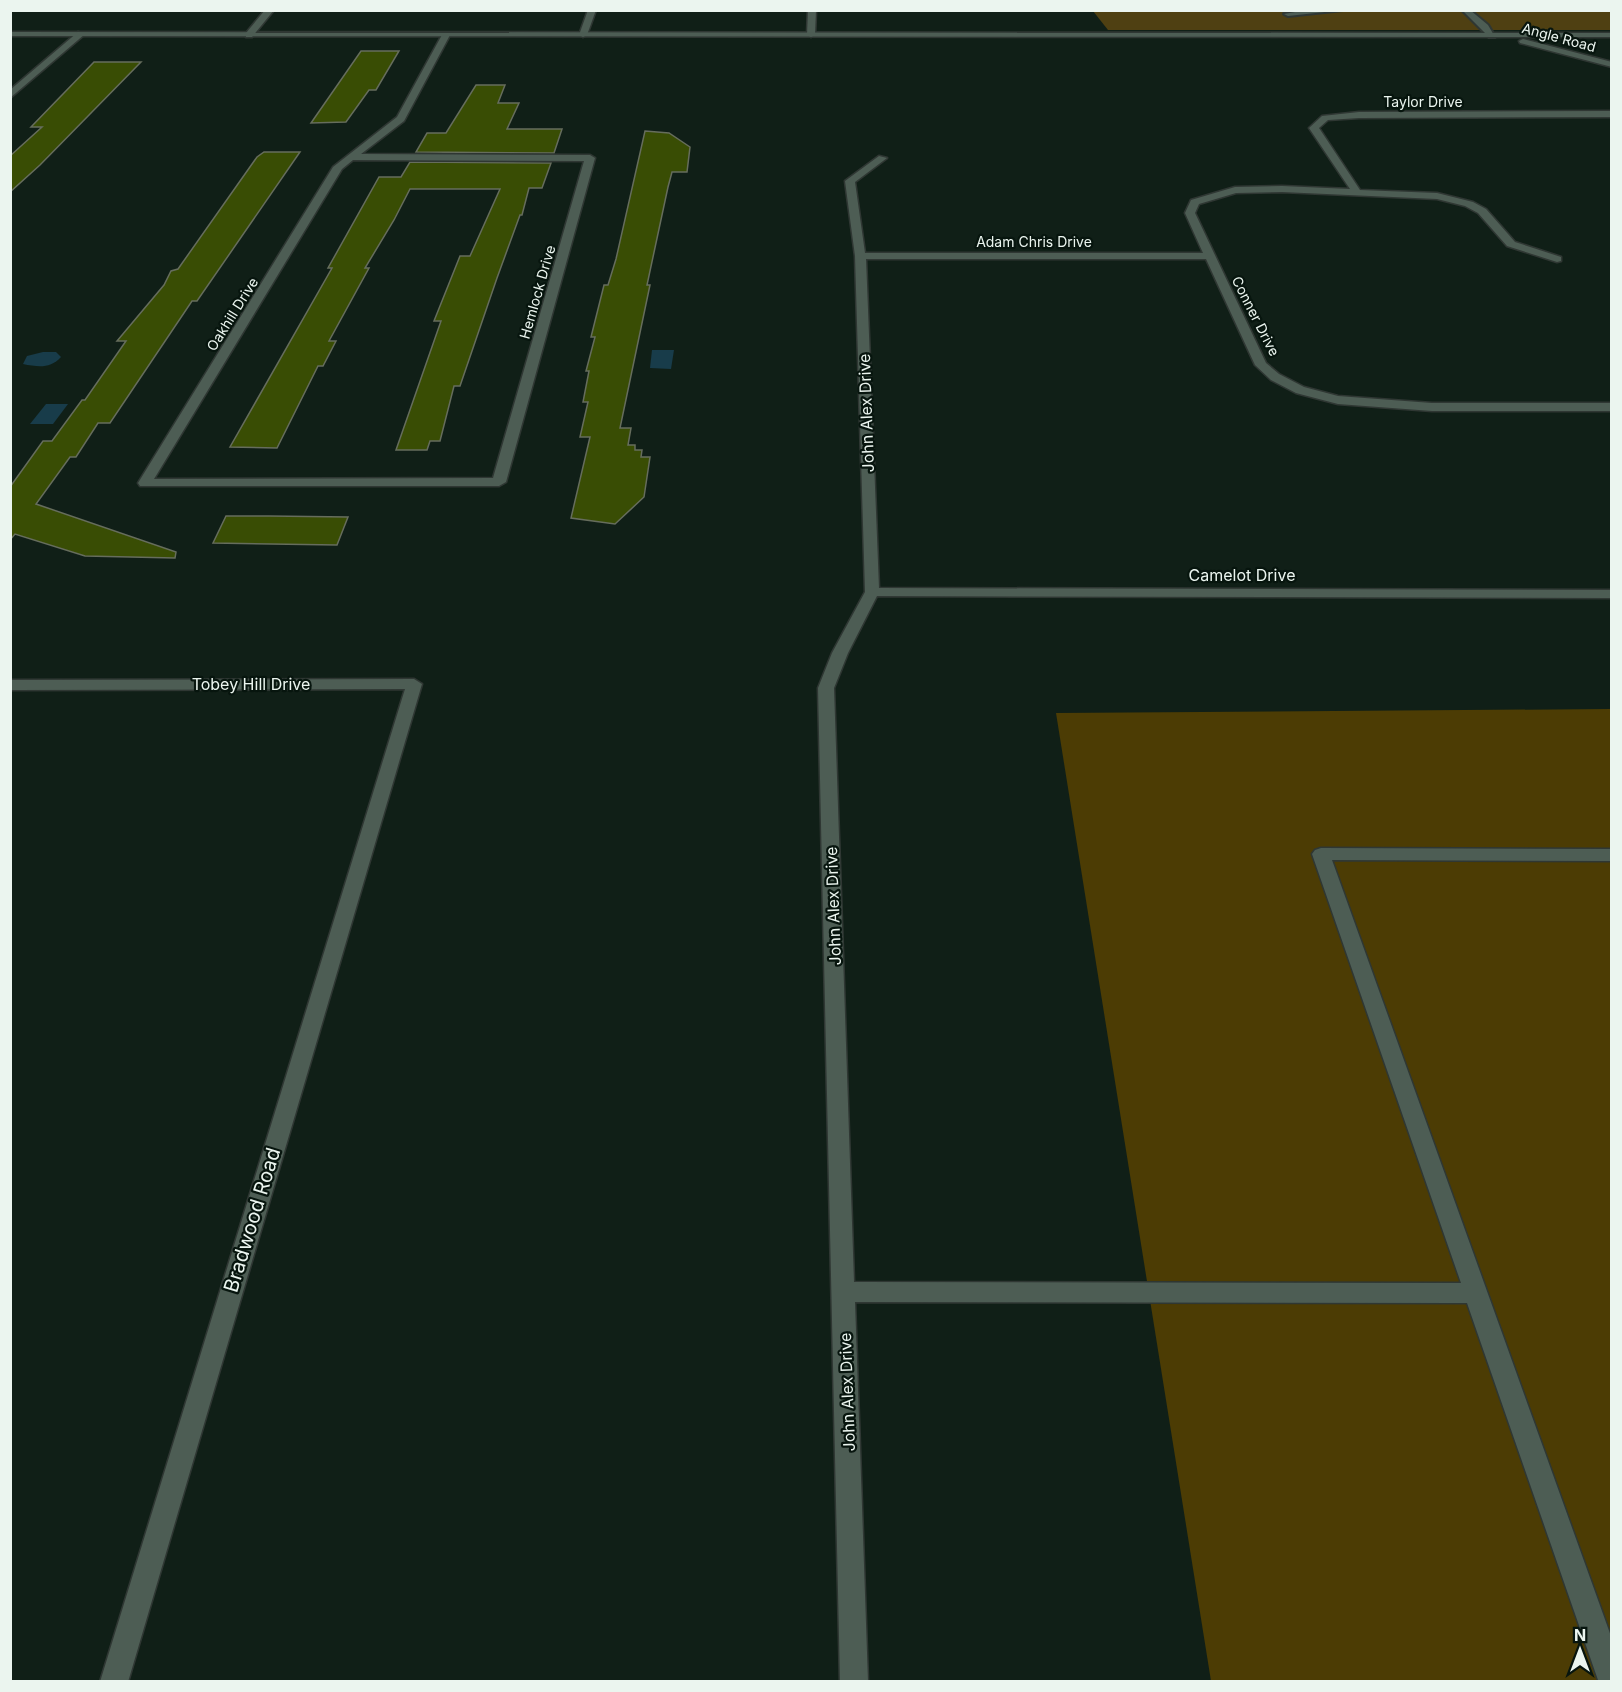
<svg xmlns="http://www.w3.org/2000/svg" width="1622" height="1692" font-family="Inter,sans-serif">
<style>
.green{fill:#4f4012}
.forest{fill:#4c3c04}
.water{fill:#183c4a}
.building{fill:#394d04;stroke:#666d5d;stroke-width:1.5}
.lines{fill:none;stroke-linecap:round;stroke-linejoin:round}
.lane-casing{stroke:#2f3733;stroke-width:4}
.street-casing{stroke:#2f3733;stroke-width:3}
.secondary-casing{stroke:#2f3733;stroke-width:3}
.lane{fill:#4d5d54;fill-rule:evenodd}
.street{fill:#4d5d54;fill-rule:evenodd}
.secondary{fill:#4d5d54;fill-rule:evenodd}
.labels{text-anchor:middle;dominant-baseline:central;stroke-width:4.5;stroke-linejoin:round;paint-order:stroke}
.far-street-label{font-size:14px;fill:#ebf5ef;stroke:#07150e}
.street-label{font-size:16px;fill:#ebf5ef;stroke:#07150e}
.near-street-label{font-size:20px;fill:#ebf5ef;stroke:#07150e}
</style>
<rect width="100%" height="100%" fill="#101f17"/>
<path class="green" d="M1611,10L1612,30H1108L1093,11Z"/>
<path class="forest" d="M1611,709V1681H1211L1056,713Z"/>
<g class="water">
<path d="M652,350H674L671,369L650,368Z"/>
<path d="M43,352H56L61,357C50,369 38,367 23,364L27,356Z"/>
<path d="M46,404H68L53,424H30Z"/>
</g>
<g class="building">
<path d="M361,51H399L376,90H369L346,122L311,123Z"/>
<path d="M94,62H141L40,165L10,192V156L42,127H31Z"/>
<path d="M476,85H505L498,103H519L507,129H562L554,153L416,152L427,133H446Z"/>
<path d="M645,131L669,133L690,147L687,172H672L668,187L647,285H650L620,428H631L628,445H635V450H642L641,457H650L644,497L615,524L571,518L590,437H580L588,402H583L589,371H586L595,337H591L604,285H608L616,259Z"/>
<path d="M264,152H300L197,301H192L110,423H98L76,457H70L36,504L176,552L175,558L85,556L15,534L10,540V487L43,441H52L82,400H85L126,341H117L164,285L171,271L178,269L257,157Z"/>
<path d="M410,162L551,163L542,188H529L522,215H520L497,278L460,386H454L440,441H430L427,450H396L441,321H434L460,256H470L500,189H410L394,220L365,268H369L329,341H336L323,366H318L277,448L230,447L332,268H328L379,177H401Z"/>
<path d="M226,516H269L348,517L337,545L213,543Z"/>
</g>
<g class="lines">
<defs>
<g id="lane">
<path d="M1306,10H1343L1288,16L1284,14Z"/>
<path d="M1462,10H1470L1488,25L1495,37H1489Z"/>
</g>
<g id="street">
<path d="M265,10H274L252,37H246V33Z"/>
<path d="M588,10H596L587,35L583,37L579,35Z"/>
<path d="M808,10H816L815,35L811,37L807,35Z"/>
<path d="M78,32L85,34L10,98V90Z"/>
<path d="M443,33L450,35L404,121L361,154L590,155L595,158L506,482L499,486H140L138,483L333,167L397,117ZM353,160L584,161L493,478L154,479L342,169Z"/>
<path d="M1612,111V117L1359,118L1328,120L1319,128L1360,190L1437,193L1473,202L1486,209L1515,242L1561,257V261L1557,262L1507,246L1478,213L1465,206L1437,199L1282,192L1236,193L1199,204L1195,213L1266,363L1279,374L1304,387L1338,396L1432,403H1612V411H1432L1338,404L1296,393L1271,380L1255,365L1206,259H866L879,588L1612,590V598L877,596L848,653L834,688L854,1282L1461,1283L1312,854L1315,850L1321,848L1612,849V861L1332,860L1612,1639V1682L1598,1680L1467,1303L855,1302L868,1682H840L818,688L832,653L865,592L855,256L845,181L879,156L887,158L855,182L865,253H1203L1185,213L1191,200L1235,187L1282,186L1350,189L1309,128L1322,116L1359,112Z"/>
<path d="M414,679L422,684L128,1682H100L405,689L10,690V680Z"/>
</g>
<g id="secondary">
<path d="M10,32L1612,33V37L10,36Z"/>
<path d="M1523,39L1612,62V67L1520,43L1519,41Z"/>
</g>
</defs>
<use href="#lane" class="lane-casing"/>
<use href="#street" class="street-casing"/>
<use href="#secondary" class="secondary-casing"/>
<use href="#lane" class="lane"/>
<use href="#street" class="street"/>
<use href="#secondary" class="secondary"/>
</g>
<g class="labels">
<g class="far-street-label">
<text transform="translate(1559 37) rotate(15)">Angle Road</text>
<text x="1423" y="101">Taylor Drive</text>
<text x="1034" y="241">Adam Chris Drive</text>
<text transform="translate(537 292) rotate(-74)">Hemlock Drive</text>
<text transform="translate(232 314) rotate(-58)">Oakhill Drive</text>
<text transform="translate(1256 316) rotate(63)">Conner Drive</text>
</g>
<g class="street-label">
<text transform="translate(866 413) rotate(-92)">John Alex Drive</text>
<text x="1242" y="575">Camelot Drive</text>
<text x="251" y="684">Tobey Hill Drive</text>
<text transform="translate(833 906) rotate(-92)">John Alex Drive</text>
<text transform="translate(847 1392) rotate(-92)">John Alex Drive</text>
</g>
<g class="near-street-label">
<text transform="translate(252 1220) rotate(-73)">Bradwood Road</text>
</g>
</g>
<rect width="1622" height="1692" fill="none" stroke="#ebf5ef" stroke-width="24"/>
<g transform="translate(1580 1650)" stroke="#07150e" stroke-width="4.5" paint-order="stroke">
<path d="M0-4.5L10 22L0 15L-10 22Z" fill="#ebf5ef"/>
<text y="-9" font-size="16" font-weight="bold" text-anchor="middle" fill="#ebf5ef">N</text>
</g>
</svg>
